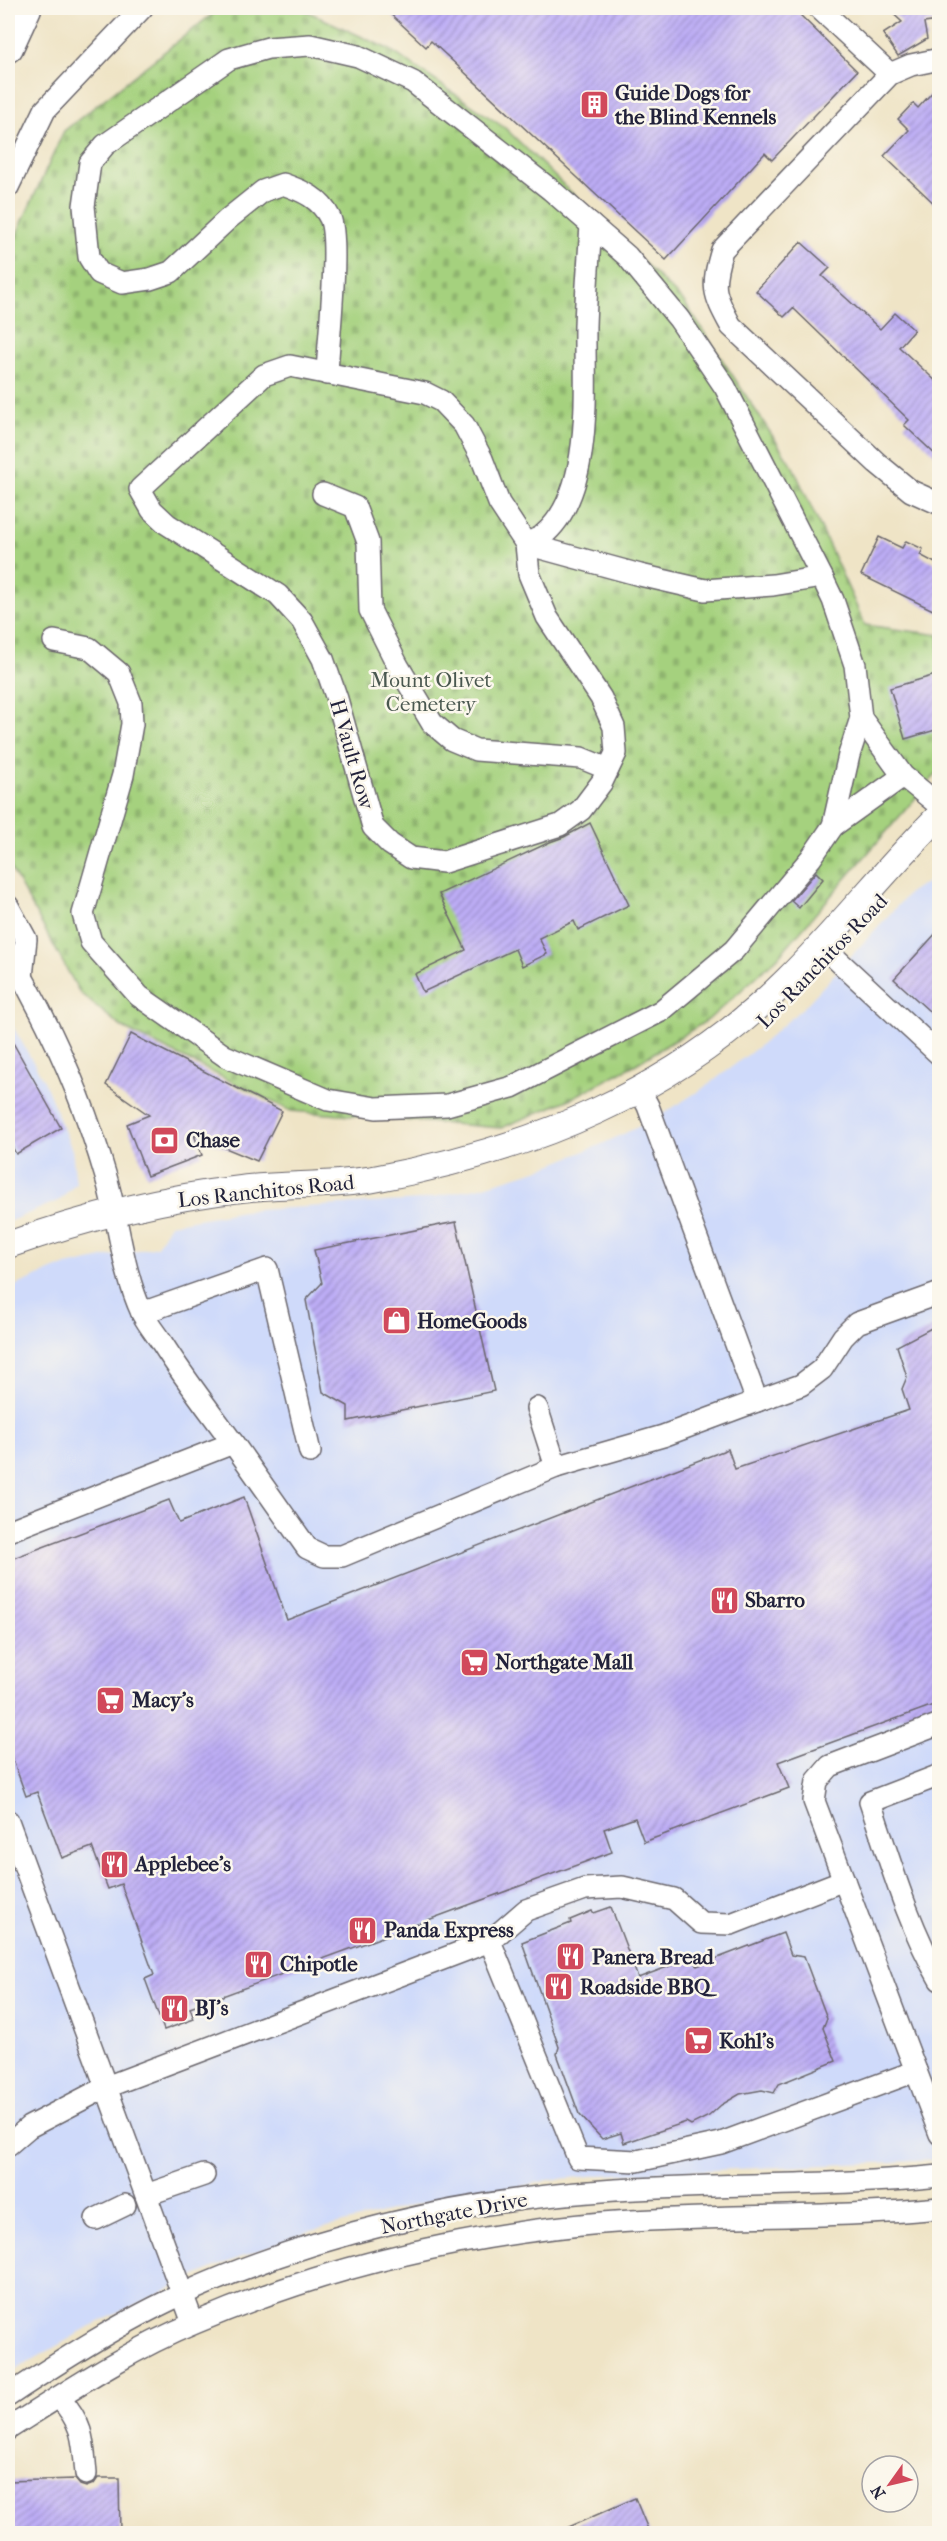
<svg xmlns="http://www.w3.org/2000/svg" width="947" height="2541" font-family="'IM FELL French Canon',serif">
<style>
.built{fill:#cfdafa}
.cemetery{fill:url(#cemetery-stones);stroke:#647a5c;stroke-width:1.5}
.building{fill:url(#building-hatch)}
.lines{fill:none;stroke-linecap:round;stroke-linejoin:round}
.minor-casing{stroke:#6a666c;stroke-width:24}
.major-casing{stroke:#6a666c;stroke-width:28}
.highway-casing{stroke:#6a666c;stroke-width:33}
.minor{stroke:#fff;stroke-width:21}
.major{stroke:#fff;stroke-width:26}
.highway{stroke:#fff;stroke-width:30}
.labels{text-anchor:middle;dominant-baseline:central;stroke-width:5;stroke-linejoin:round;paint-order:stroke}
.poi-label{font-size:21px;font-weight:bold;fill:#22223b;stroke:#fbf7ec;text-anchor:start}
.park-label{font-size:21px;fill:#49574f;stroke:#fbf7ec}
.street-label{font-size:21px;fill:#22223b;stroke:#fbf7ec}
</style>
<defs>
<pattern id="cemetery-stones" width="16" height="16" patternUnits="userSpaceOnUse" patternTransform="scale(1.5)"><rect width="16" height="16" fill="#a5d17e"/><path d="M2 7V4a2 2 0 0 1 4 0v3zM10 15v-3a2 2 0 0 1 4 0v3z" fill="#8eb36e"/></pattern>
<pattern id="building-hatch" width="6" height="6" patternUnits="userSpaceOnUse" patternTransform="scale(1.5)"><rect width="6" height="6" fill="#bdadf6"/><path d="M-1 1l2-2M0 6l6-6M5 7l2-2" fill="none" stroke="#998cc8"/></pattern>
</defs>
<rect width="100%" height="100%" fill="#fbf7ec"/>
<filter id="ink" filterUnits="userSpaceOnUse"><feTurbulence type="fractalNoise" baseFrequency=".0167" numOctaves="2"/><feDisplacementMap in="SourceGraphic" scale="12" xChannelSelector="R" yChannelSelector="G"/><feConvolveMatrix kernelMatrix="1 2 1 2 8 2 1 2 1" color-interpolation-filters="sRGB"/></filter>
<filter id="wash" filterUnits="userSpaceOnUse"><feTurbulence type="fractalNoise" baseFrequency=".008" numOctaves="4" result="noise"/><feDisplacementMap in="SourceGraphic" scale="24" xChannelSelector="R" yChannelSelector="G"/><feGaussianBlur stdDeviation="1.35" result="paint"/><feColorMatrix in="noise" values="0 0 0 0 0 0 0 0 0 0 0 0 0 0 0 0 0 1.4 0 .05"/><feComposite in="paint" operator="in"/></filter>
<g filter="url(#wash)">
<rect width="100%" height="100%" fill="#efe4c6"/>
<g class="built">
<path d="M939,876V2160L601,2175L549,2180L499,2192L431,2201L307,2232L213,2268L93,2325L8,2374V1289L57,1268L157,1246L170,1224L243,1211L420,1200L481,1187L543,1168L600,1145L655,1119L708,1085L758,1047L806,1005L911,891Z"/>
<path d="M8,1018L44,1081L72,1150L76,1183L60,1200L8,1222Z"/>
</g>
<path class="cemetery" d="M220,8H300L390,50L505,128L684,302L793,467L865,625L939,635V771L777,958L708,1020L636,1064L570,1099L501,1128L291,1111L123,1028L80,993L8,863V253L64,131Z"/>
<g id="blocks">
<g class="building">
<path d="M384,8H793L857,71L772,160L765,153L666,260L431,41L426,47Z"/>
<path d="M887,8H939V21L924,23L927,39L898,56L883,34L902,22Z"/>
<path d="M939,85V208L884,156L909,130L898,119L913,103L918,108Z"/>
<path d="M801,242L830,268L822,276L880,329L895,313L914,330L899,347L939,384V458L904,425L909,420L793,308L784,317L756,291Z"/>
<path d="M879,537L902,548L906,541L923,549L920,555L939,565V613L861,575Z"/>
<path d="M939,674V729L905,739L890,688Z"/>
<path d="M590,823L629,905L578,930L574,921L539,938L547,954L522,966L515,949L423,992L415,974L466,950L439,894L550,842L564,837Z"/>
<path d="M816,872L823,879L799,908L791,901Z"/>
<path d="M939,930V1020L894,979Z"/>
<path d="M8,1034L61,1128L16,1154L8,1139Z"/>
<path d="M131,1034L282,1111L257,1161L194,1135L202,1155L147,1176L127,1124L149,1115L106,1085Z"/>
<path d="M456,1222L494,1391L348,1421V1406L323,1392L306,1300L322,1283L314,1250Z"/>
<path d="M939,1324V1703L778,1762L789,1788L644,1842L635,1818L604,1829L612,1852L190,2008L194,2019L164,2030L145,1979L154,1975L121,1884L108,1889L92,1847L62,1858L37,1792L26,1796L8,1746V1560L169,1500L179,1523L244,1497L287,1620L728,1449L735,1469L909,1410L902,1389L907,1377L897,1346Z"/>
<path d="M611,1907L638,1978L694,1957L697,1966L783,1933L791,1955L804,1957L827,2018L823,2028L836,2061L779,2084L774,2093L762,2090L740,2094L721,2105L709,2116L691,2125L686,2122L624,2143L621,2133L602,2139L579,2114L557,2054L559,2047L522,1942L571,1923L570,1920L592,1911L594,1913Z"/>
<path d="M98,2478H119L120,2534H8V2481L75,2479L80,2485L86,2487L94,2484Z"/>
<path d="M635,2498L650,2534H553Z"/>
</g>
</g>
</g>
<g filter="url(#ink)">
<use href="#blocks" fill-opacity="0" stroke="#6a666c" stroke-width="1.5"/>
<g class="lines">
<defs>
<g id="minor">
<path d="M819,8L890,74"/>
<path d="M940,59L911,65L890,74L722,250C711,287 713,293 731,326L877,463L911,491L940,504"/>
<path d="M8,187L45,110L142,8"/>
<path d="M290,366L425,393L441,401L464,425L482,459L499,503L526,544L529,574L547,617L601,698L614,727L616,753L602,782L581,810L560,825L444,862L411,858L390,844L373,827L337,699L323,659L302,621L278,595L167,524L152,510L140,489L264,375Z"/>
<path d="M327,374C328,344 340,241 330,218C320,198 303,191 283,184L263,191L228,219L171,272L150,279L122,283L99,273L89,257L84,206L90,163L105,145L229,59L268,48L310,45L358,56L413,82L551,190L627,256L679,319L725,387L822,577L833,600L855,665L861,718L849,755L833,826"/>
<path d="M323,494L355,507L368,542L370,610L398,666L432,723L452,740L476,750L581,758L608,769"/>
<path d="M526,544C531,541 538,539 542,536C595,494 584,385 585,326C586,292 589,258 591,225"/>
<path d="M526,544L640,575L705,590L773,585L822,577"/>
<path d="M54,641L89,648L119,673L131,703L132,724L123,775L83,914L91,942L139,996L225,1056L328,1100L376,1108L447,1105L512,1087L661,1011L734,950L811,858L833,826L903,776"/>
<path d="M861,718L903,776L940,806"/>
<path d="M8,906L26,939L22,977"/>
<path d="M8,953C50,1023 83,1098 106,1177C119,1222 122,1270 142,1313C147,1323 155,1333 162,1343C184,1378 209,1410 233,1443L8,1531"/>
<path d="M833,956L940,1055"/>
<path d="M640,1091L648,1106L757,1401L801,1385L822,1369L843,1337L857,1323L940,1293"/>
<path d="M142,1313L267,1269L310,1452"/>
<path d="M537,1408L556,1467L663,1436L757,1401"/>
<path d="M233,1443L307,1548L324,1556H342L556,1467"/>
<path d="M940,1775L870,1802C890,1861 908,1925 940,1980"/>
<path d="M8,1821L193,2323"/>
<path d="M490,1941L526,1910L585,1889L622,1887L674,1899L701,1923L731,1924L844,1880"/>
<path d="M916,2071L940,2134"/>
<path d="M8,2145L29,2127L106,2087L490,1941L578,2158L637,2161L721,2143L916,2071L814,1801L817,1781L830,1766L940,1724"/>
<path d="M146,2195L204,2175"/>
<path d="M96,2219L125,2205"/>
<path d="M8,2396C62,2360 126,2319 185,2293C316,2234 460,2201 602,2191C714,2183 827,2187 940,2176"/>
<path d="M59,2397C83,2424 83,2438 86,2474"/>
<path d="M8,2429C68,2391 129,2350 195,2323C324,2268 462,2235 602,2223C714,2214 827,2219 940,2208"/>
</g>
<path id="major" d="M8,1245C84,1218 160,1198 241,1189C287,1183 334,1187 379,1178C533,1149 674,1092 787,980C840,928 886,868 940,815"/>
<path id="highway" d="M8,47L26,8"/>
</defs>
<use href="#minor" class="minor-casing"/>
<use href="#major" class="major-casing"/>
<use href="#highway" class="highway-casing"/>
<use href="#minor" class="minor"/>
<use href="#major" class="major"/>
<use href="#highway" class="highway"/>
</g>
</g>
<defs>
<symbol id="building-square" viewBox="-11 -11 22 22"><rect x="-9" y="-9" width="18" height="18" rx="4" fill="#d1495b" stroke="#fbf7ec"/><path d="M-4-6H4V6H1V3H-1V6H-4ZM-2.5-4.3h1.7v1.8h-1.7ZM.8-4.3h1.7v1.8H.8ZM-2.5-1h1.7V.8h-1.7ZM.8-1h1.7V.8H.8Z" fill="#fff"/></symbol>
<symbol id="bank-square" viewBox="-11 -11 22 22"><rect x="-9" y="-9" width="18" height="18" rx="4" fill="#d1495b" stroke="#fbf7ec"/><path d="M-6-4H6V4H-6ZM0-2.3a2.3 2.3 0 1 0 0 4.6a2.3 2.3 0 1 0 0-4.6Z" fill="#fff"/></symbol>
<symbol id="shop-square" viewBox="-11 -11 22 22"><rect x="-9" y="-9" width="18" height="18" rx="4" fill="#d1495b" stroke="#fbf7ec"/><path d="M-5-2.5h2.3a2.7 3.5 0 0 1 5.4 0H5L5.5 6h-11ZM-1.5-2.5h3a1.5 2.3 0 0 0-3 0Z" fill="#fff"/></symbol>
<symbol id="restaurant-square" viewBox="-11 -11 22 22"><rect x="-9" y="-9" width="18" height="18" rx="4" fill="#d1495b" stroke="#fbf7ec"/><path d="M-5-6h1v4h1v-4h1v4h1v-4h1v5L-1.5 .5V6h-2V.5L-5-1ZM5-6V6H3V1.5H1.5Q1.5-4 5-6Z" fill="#fff"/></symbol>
<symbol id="supermarket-square" viewBox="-11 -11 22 22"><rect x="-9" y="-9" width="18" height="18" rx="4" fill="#d1495b" stroke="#fbf7ec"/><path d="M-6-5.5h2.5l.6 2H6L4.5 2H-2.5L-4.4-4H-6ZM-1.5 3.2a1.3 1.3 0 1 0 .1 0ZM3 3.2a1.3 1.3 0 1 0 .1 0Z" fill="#fff"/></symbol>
</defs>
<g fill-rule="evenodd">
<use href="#building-square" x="578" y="88" width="33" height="33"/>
<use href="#bank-square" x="148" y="1124" width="33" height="33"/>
<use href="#shop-square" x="380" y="1304" width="33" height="33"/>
<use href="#restaurant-square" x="708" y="1584" width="33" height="33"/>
<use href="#supermarket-square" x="458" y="1646" width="33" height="33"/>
<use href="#supermarket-square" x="94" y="1684" width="33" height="33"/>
<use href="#restaurant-square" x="98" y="1848" width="33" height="33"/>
<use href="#restaurant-square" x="346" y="1914" width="33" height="33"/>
<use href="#restaurant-square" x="554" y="1940" width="33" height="33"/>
<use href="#restaurant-square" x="242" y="1948" width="33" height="33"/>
<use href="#restaurant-square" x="542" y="1970" width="33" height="33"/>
<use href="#restaurant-square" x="158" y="1992" width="33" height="33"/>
<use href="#supermarket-square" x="682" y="2024" width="33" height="33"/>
</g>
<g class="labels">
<g class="poi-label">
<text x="615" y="93">Guide Dogs for<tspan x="615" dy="24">the Blind Kennels</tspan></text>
<text x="186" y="1140">Chase</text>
<text x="417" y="1321">HomeGoods</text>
<text x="745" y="1600">Sbarro</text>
<text x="495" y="1662">Northgate Mall</text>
<text x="132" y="1700">Macy's</text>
<text x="135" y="1864">Applebee's</text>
<text x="384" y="1930">Panda Express</text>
<text x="592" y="1957">Panera Bread</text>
<text x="280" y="1964">Chipotle</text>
<text x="580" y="1987">Roadside BBQ</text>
<text x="195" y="2008">BJ's</text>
<text x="719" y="2041">Kohl's</text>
</g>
<g class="park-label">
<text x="431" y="680">Mount Olivet<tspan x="431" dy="24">Cemetery</tspan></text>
</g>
<g class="street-label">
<text transform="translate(352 754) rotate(74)">H Vault Row</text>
<text transform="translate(822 961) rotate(-46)">Los Ranchitos Road</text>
<text transform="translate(266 1191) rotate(-6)">Los Ranchitos Road</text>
<text transform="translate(454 2213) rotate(-11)">Northgate Drive</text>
</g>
</g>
<rect width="947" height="2541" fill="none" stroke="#fbf7ec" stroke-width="30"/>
<g transform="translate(890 2484) rotate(236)"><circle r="28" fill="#fbf7ec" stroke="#a4a2a5" stroke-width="1.5"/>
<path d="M0-4.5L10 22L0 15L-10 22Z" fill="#d1495b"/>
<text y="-9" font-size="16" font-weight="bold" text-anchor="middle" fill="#22223b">N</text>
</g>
</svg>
